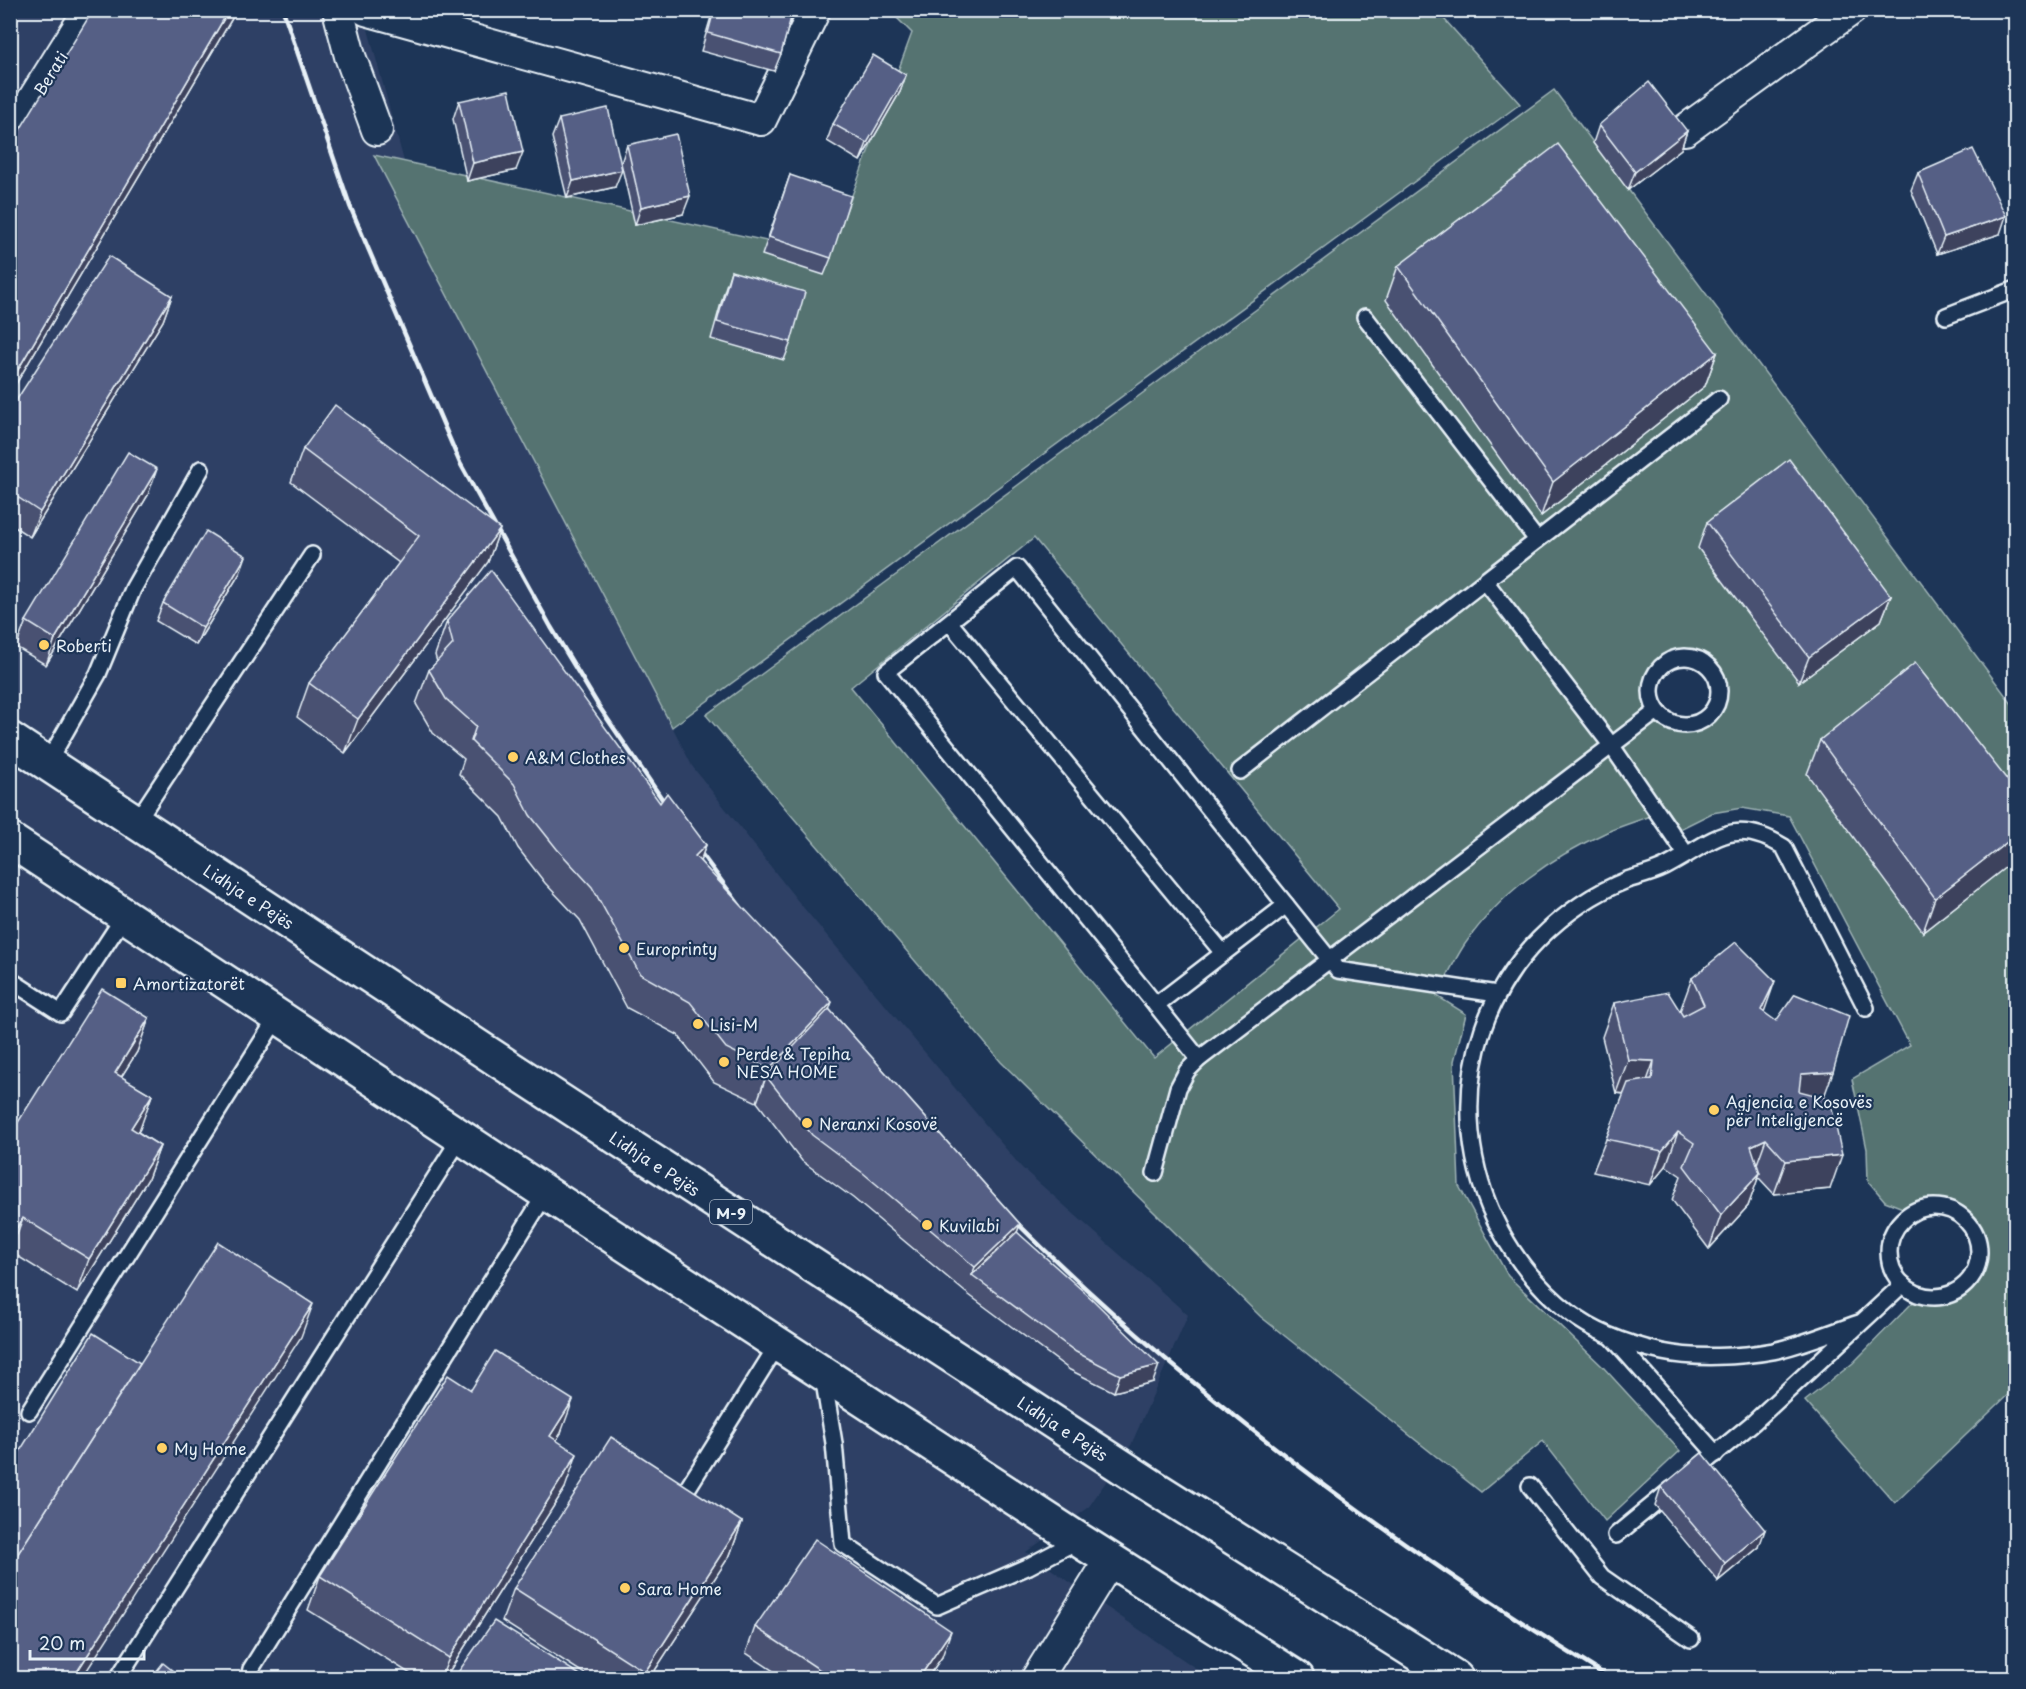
<svg xmlns="http://www.w3.org/2000/svg" width="2026" height="1689" font-family="'Playpen Sans',sans-serif">
<style>
.built{fill:#2e4165}
.green{fill:#547371;stroke:#9eb2b4;stroke-width:1.5;fill-rule:evenodd}
.lines{fill:none;stroke-linecap:round;stroke-linejoin:round}
.service-casing{stroke:#e8f1f8;stroke-width:20}
.minor-casing{stroke:#e8f1f8;stroke-width:34}
.trunk-casing{stroke:#e8f1f8;stroke-width:38}
.service{stroke:#1d3557;stroke-width:15}
.minor{stroke:#1d3557;stroke-width:30}
.trunk{stroke:#1d3557;stroke-width:33}
.rail{stroke:#e8f1f8;stroke-width:4.5}
.wall{fill:#495172;stroke:#e8f1f8;stroke-width:1.5}
.shaded-wall{fill:#3c425d;stroke:#e8f1f8;stroke-width:1.5}
.building{fill:#555e85;stroke:#e8f1f8;stroke-width:1.5}
.poi-dot{fill:#ffd166;stroke:#1d3557;stroke-width:2}
.labels{text-anchor:middle;dominant-baseline:central;stroke-width:4.5;stroke-linejoin:round;paint-order:stroke}
.shield{fill:#1d3557;stroke:#abb9c8;stroke-width:1.5}
.shield-label{font-size:15px;font-weight:bold;fill:#e8f1f8}
.street-label{font-size:16px;fill:#e8f1f8;stroke:#1d3557}
.poi-label{font-size:16px;fill:#e8f1f8;stroke:#1d3557;text-anchor:start}
</style>
<rect width="100%" height="100%" fill="#1d3557"/>
<filter id="ink" filterUnits="userSpaceOnUse"><feTurbulence type="fractalNoise" baseFrequency=".0167" numOctaves="2"/><feDisplacementMap in="SourceGraphic" scale="12" xChannelSelector="R" yChannelSelector="G"/><feConvolveMatrix kernelMatrix="1 2 1 2 8 2 1 2 1" color-interpolation-filters="sRGB"/></filter>
<g filter="url(#ink)">
<path class="built" d="M11,11H363L423,231L692,766L797,900L1022,1168L1188,1315L1131,1445L1088,1508L1026,1552L1210,1678H11Z"/>
<g class="green">
<path d="M889,10L1437,11L1520,104L672,727L374,155L830,255L912,33Z"/>
<path d="M1554,90L2015,708V1388L1895,1503L1805,1401L1853,1363L1920,1295C2001,1311 1993,1183 1913,1212L1885,1201L1868,1181L1867,1149L1852,1079L1910,1045L1789,816L1742,808L1712,813L1680,829L1667,810C1647,818 1626,824 1607,832C1550,858 1501,892 1465,944C1454,960 1446,979 1437,996L1466,1014L1454,1061L1459,1186L1508,1276L1603,1367L1680,1451L1605,1521L1543,1441L1481,1492L1261,1317L1001,1062L706,715ZM1034,538L1339,909L1154,1058L851,687ZM1688,656C1745,675 1712,741 1672,722C1663,718 1656,712 1653,703C1643,676 1663,658 1688,656Z"/>
</g>
<g class="lines">
<defs>
<g id="service">
<path d="M1946,316L2016,289"/>
<path d="M1365,317L1537,540"/>
<path d="M1485,581L1611,745L1686,854"/>
<path d="M950,623L1223,953"/>
<circle cx="1685" cy="691" r="34"/>
<path d="M47,764L98,674L133,589L201,469"/>
<path d="M1240,771L1719,399"/>
<path d="M136,822L312,555"/>
<path d="M10,980L61,1013L125,915"/>
<path d="M1156,1005L886,672L1017,568L1286,905"/>
<path d="M1199,1059L1156,1005L1286,905L1338,970L1497,994"/>
<path d="M1155,1173L1178,1088L1187,1071L1199,1059L1657,711"/>
<circle cx="1934" cy="1252" r="45"/>
<path d="M1859,1323C1832,1332 1801,1345 1773,1351C1741,1357 1694,1359 1662,1352C1631,1345 1595,1333 1570,1313C1453,1222 1433,1046 1539,939C1564,914 1594,893 1627,880C1640,876 1653,873 1665,867C1712,843 1731,814 1784,847L1866,1008"/>
<path d="M1612,1337L1716,1454"/>
<path d="M823,1376L834,1443L843,1544L937,1606L1029,1566L1079,1540"/>
<path d="M29,1411L278,1016"/>
<path d="M1693,1472L1754,1422L1903,1284"/>
<path d="M1530,1486L1602,1577L1691,1639"/>
<path d="M684,1494L778,1344"/>
<path d="M1616,1535L1672,1489"/>
<path d="M118,1678L461,1137"/>
<path d="M249,1678L251,1669L546,1193"/>
</g>
<g id="minor">
<path d="M338,10L350,56L377,130"/>
<path d="M366,10L761,120L815,10"/>
<path d="M1685,130L1851,10"/>
<path d="M10,136L89,10"/>
<path d="M1037,1678L1110,1560"/>
</g>
<g id="trunk">
<path d="M10,739L510,1068L1153,1487L1456,1678"/>
<path d="M10,840L546,1193L1079,1540L1297,1678"/>
</g>
</defs>
<use href="#service" class="service-casing"/>
<use href="#minor" class="minor-casing"/>
<use href="#trunk" class="trunk-casing"/>
<use href="#service" class="service"/>
<use href="#minor" class="minor"/>
<use href="#trunk" class="trunk"/>
<g class="rail">
<path d="M283,10L350,206L460,463L551,627L598,705L671,812"/>
<path d="M692,841L740,906"/>
<path d="M1008,1214C1188,1394 1394,1545 1610,1678"/>
</g>
</g>
<g class="wall">
<path d="M237,10L10,394V146Z"/>
<path d="M447,10H469L452,19Z"/>
<path d="M713,10H793L781,54L774,71L701,51Z"/>
<path d="M906,75L900,92L860,161L827,141L833,124Z"/>
<path d="M459,101L516,170L467,181L453,119Z"/>
<path d="M559,119L615,187L567,198L552,137Z"/>
<path d="M1599,125L1687,131L1681,149L1628,190L1593,143Z"/>
<path d="M627,145L683,214L635,225L621,163Z"/>
<path d="M1918,173L2000,234L1937,254L1911,190Z"/>
<path d="M790,175L831,258L824,275L762,255Z"/>
<path d="M1398,266L1717,353L1705,386L1541,516L1386,300Z"/>
<path d="M731,271L791,342L784,360L711,339L725,289Z"/>
<path d="M172,296L163,321L30,537L10,524V410Z"/>
<path d="M303,449L500,529L488,562L345,753L297,717L309,683L399,563L291,482Z"/>
<path d="M148,495L46,665L16,647L26,621Z"/>
<path d="M1707,522L1891,596L1881,621L1799,682L1698,548Z"/>
<path d="M240,573L196,645L156,621L163,603Z"/>
<path d="M447,621L660,803L706,845L700,861L829,1009L1020,1224L1017,1232L1153,1382L1114,1392L1070,1370L965,1292L853,1198L802,1161L757,1102L714,1082L678,1035L627,1008L580,920L545,883L518,848L502,817L459,774L464,759L433,733L416,704L429,670L437,662L435,655Z"/>
<path d="M1820,740L2016,791V859L1923,932L1807,774Z"/>
<path d="M1692,978L1763,1012L1824,1098L1830,1189L1774,1194L1758,1177L1748,1206L1709,1249L1672,1200L1681,1176L1666,1166L1650,1185L1593,1172L1624,1094L1616,1093L1602,1037L1614,1003L1680,1011Z"/>
<path d="M149,1018L137,1052L121,1077L152,1095L138,1132L160,1146L148,1179L77,1293L11,1252L10,1135Z"/>
<path d="M471,1390L561,1433L556,1440L565,1488L445,1678H417L308,1610L320,1576Z"/>
<path d="M1661,1487L1759,1547L1718,1581L1655,1505Z"/>
<path d="M742,1522L730,1555L650,1678H591L502,1621L514,1588Z"/>
<path d="M755,1627L942,1657L927,1678H784L746,1653Z"/>
</g>
<g class="shaded-wall">
<path d="M229,10H237L10,394V387L16,373Z"/>
<path d="M455,10H469L452,19Z"/>
<path d="M906,75L900,92L860,161L867,143Z"/>
<path d="M1687,131L1681,149L1628,190L1635,172Z"/>
<path d="M523,152L516,170L467,181L473,163Z"/>
<path d="M622,170L615,187L567,198L573,181Z"/>
<path d="M690,196L683,214L635,225L641,207Z"/>
<path d="M2006,216L2000,234L1937,254L1944,237Z"/>
<path d="M172,296L163,321L30,537L40,512Z"/>
<path d="M1717,353L1705,386L1541,516L1553,482Z"/>
<path d="M157,469L148,495L46,665L55,639Z"/>
<path d="M500,529L488,562L345,753L358,719Z"/>
<path d="M246,556L240,573L196,645L203,628Z"/>
<path d="M1891,596L1881,621L1799,682L1809,657Z"/>
<path d="M2016,835V859L1923,932L1935,898Z"/>
<path d="M706,845L694,878L695,856Z"/>
<path d="M1775,981L1763,1015L1761,1010Z"/>
<path d="M832,1002L820,1035L766,1076L757,1102L769,1069Z"/>
<path d="M149,1018L137,1052L103,1106L115,1073Z"/>
<path d="M1628,1060L1654,1061L1642,1095L1616,1093Z"/>
<path d="M1833,1072L1821,1105L1789,1107L1801,1074Z"/>
<path d="M152,1095L140,1129L119,1161L131,1128Z"/>
<path d="M1678,1132L1666,1166L1650,1185L1662,1151Z"/>
<path d="M1766,1139L1754,1172L1751,1146Z"/>
<path d="M160,1146L148,1179L77,1293L89,1259Z"/>
<path d="M1842,1155L1830,1189L1774,1194L1786,1161Z"/>
<path d="M1760,1173L1748,1206L1709,1249L1721,1215Z"/>
<path d="M23,1218L10,1252V1238Z"/>
<path d="M1020,1224L1011,1250L972,1275L975,1267Z"/>
<path d="M313,1304L301,1337L82,1678H73Z"/>
<path d="M1159,1365L1153,1382L1114,1392L1120,1375Z"/>
<path d="M573,1400L561,1433L538,1470L550,1436Z"/>
<path d="M577,1454L565,1488L445,1678H441L449,1658Z"/>
<path d="M742,1522L730,1555L650,1678H643L645,1672Z"/>
<path d="M1765,1530L1759,1547L1718,1581L1725,1563Z"/>
<path d="M951,1631L942,1657L927,1678H919Z"/>
</g>
<g class="building">
<path d="M93,10H229L16,373L10,370V146Z"/>
<path d="M714,10H793L781,54L708,33Z"/>
<path d="M873,55L906,75L867,143L833,124Z"/>
<path d="M1649,82L1687,131L1635,172L1599,125Z"/>
<path d="M509,90L523,152L473,163L459,101Z"/>
<path d="M608,108L622,170L573,181L559,119Z"/>
<path d="M676,134L690,196L641,207L627,145Z"/>
<path d="M1558,144L1717,353L1553,482L1398,266Z"/>
<path d="M1973,149L2006,216L1944,237L1918,173Z"/>
<path d="M790,175L851,196L831,258L769,237Z"/>
<path d="M109,256L172,296L40,512L10,492V410Z"/>
<path d="M731,271L805,292L791,342L717,322Z"/>
<path d="M335,405L500,529L358,719L309,683L419,536L303,449Z"/>
<path d="M128,452L157,469L55,639L26,621Z"/>
<path d="M1789,459L1891,596L1809,657L1707,522Z"/>
<path d="M206,531L246,556L203,628L163,603Z"/>
<path d="M491,570L660,803L667,793L706,845L695,856L832,1002L769,1069L726,1048L690,1002L640,974L592,887L557,849L530,815L514,784L471,741L476,726L446,699L429,670L453,644L447,621Z"/>
<path d="M1915,663L2016,791V835L1935,898L1820,740Z"/>
<path d="M1736,942L1775,981L1761,1010L1776,1021L1795,994L1849,1016L1833,1072L1801,1074L1799,1091L1830,1099L1842,1155L1786,1161L1766,1139L1751,1146L1760,1173L1721,1215L1684,1166L1694,1143L1678,1132L1662,1151L1606,1139L1628,1083L1652,1079L1654,1061L1628,1060L1614,1003L1668,992L1683,1016L1704,1005L1692,978Z"/>
<path d="M102,989L149,1018L115,1073L152,1095L131,1128L160,1146L89,1259L23,1218L10,1238V1135Z"/>
<path d="M829,1009L1020,1224L975,1267L863,1173L812,1135L766,1076Z"/>
<path d="M1017,1232L1092,1299L1159,1365L1120,1375L1076,1352L972,1275Z"/>
<path d="M218,1242L313,1304L73,1678H10V1566Z"/>
<path d="M93,1333L140,1363L10,1566V1467Z"/>
<path d="M495,1351L573,1400L550,1436L577,1454L449,1658L320,1576L448,1375L471,1390Z"/>
<path d="M611,1437L742,1522L645,1672L514,1588Z"/>
<path d="M1702,1453L1765,1530L1725,1563L1661,1487Z"/>
<path d="M815,1539L951,1631L919,1678H832L755,1627Z"/>
<path d="M494,1621L585,1678H454Z"/>
<path d="M163,1663L182,1678H151Z"/>
</g>
</g>
<g class="poi-dot">
<circle cx="44" cy="645" r="6"/>
<circle cx="513" cy="757" r="6"/>
<circle cx="624" cy="948" r="6"/>
<rect x="115" y="977" width="12" height="12" rx="3"/>
<circle cx="698" cy="1024" r="6"/>
<circle cx="724" cy="1062" r="6"/>
<circle cx="1714" cy="1110" r="6"/>
<circle cx="807" cy="1123" r="6"/>
<circle cx="927" cy="1225" r="6"/>
<circle cx="162" cy="1448" r="6"/>
<circle cx="625" cy="1588" r="6"/>
</g>
<g class="labels">
<rect class="shield" x="710" y="1200" width="42" height="24" rx="4.5"/>
<g class="shield-label">
<text x="731" y="1212">M-9</text>
</g>
<g class="street-label">
<text transform="translate(50 73) rotate(-58)">Berati</text>
<text transform="translate(249 896) rotate(33)">Lidhja e Pejës</text>
<text transform="translate(655 1163) rotate(33)">Lidhja e Pejës</text>
<text transform="translate(1063 1428) rotate(33)">Lidhja e Pejës</text>
</g>
<g class="poi-label">
<text x="56" y="645">Roberti</text>
<text x="525" y="757">A&amp;M Clothes</text>
<text x="636" y="948">Europrinty</text>
<text x="133" y="983">Amortizatorët</text>
<text x="710" y="1024">Lisi-M</text>
<text x="736" y="1053">Perde &amp; Tepiha<tspan x="736" dy="18">NESA HOME</tspan></text>
<text x="1726" y="1101">Agjencia e Kosovës<tspan x="1726" dy="18">për Inteligjencë</tspan></text>
<text x="819" y="1123">Neranxi Kosovë</text>
<text x="939" y="1225">Kuvilabi</text>
<text x="174" y="1448">My Home</text>
<text x="637" y="1588">Sara Home</text>
</g>
</g>
<rect width="2026" height="1689" fill="none" stroke="#1d3557" stroke-width="36"/>
<rect x="18" y="18" width="1990" height="1653" fill="none" stroke="#e8f1f8" stroke-width="2" filter="url(#ink)"/>
<path d="M30 1650v9h114v-9" fill="none" stroke="#e8f1f8" stroke-width="3"/>
<text x="39" y="1650" font-size="18" fill="#e8f1f8" stroke="#1d3557" stroke-width="4.5" paint-order="stroke">20 m</text>
</svg>
